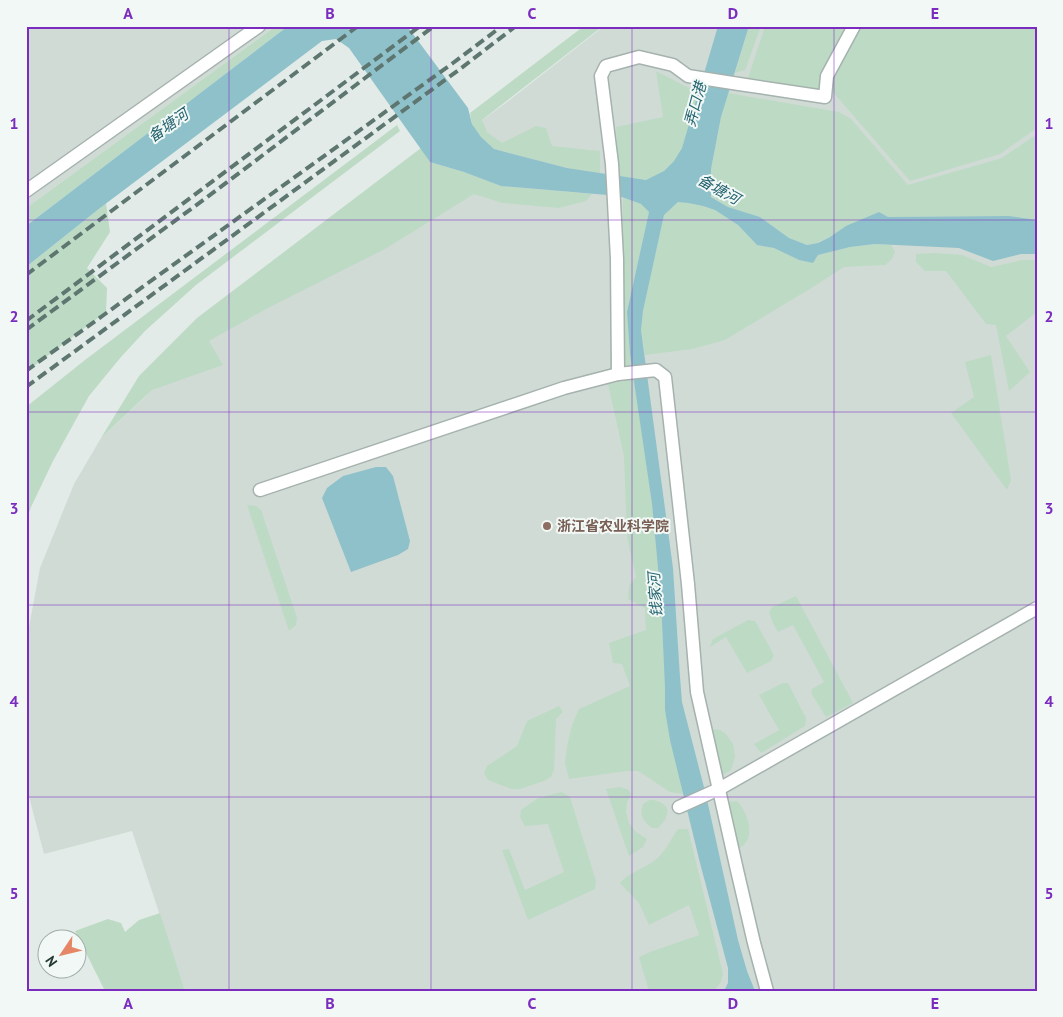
<svg xmlns="http://www.w3.org/2000/svg" width="1063" height="1017" font-family="'PT Sans','Noto Sans SC',sans-serif">
<style>
.built{fill:#d1dbd6}
.green{fill:#bddac5}
.water{fill:#8fc1cb}
.lines{fill:none;stroke-linecap:round;stroke-linejoin:round}
.street-casing{stroke:#a5b2ae;stroke-width:15}
.street{stroke:#fff;stroke-width:12}
.rail{stroke:#5e7670;stroke-width:4;stroke-dasharray:10 5;stroke-linecap:butt}
.grid{fill:none;stroke:#7b2cbf;stroke-width:1;stroke-opacity:0.55}
.education-dot{fill:#8d6e63;stroke:#f2f8f5;stroke-width:2}
.labels{text-anchor:middle;dominant-baseline:central;stroke-width:4;stroke-linejoin:round;paint-order:stroke}
.education-label{font-size:14px;font-weight:bold;fill:#785e54;stroke:#f2f8f5;text-anchor:start}
.water-label{font-size:15px;font-style:italic;fill:#246370;stroke:#f2f8f5}
.neatline{fill:none;stroke:#7b2cbf;stroke-width:2}
.grid-label{font-size:16px;text-anchor:middle;font-weight:bold;fill:#7b2cbf}
</style>
<rect width="100%" height="100%" fill="#e2ebe7"/>
<g class="built">
<path d="M26,26H276L26,208Z"/>
<path d="M604,26H1037V991H185L132,831L44,854L27,789L26,643L40,568L74,484L101,438L144,398L203,335L355,213L507,102Z"/>
</g>
<g class="green">
<path d="M276,26H288L26,226V208Z"/>
<path d="M584,26H603L482,120L487,132L502,143L536,126L546,128L552,146L600,151V173L567,168L494,149L481,137L472,124L470,113Z"/>
<path d="M749,26H761L745,70L735,73Z"/>
<path d="M765,26H1037V128L1000,154L910,181L832,91L748,78Z"/>
<path d="M656,71L699,93L682,148L674,161L664,171L646,180L619,176L616,127L663,117Z"/>
<path d="M728,93L839,112L851,119L908,185L1002,158L1037,134V220L1009,216L888,217L879,212L817,243L807,245L789,238L760,217L728,207L711,196V169L721,117Z"/>
<path d="M397,125L400,131L196,285L145,331L121,357L89,396L53,461L31,507L26,522V407L85,360Z"/>
<path d="M421,148L430,162L464,172L501,186L592,194L586,201L559,208L502,203L474,194L385,249L266,309L209,341L223,365L152,390L101,438L139,376L197,318Z"/>
<path d="M623,198L641,204L649,212L627,312L632,365L610,367L611,293L622,285Z"/>
<path d="M678,202L688,203L703,206L715,210L738,225L757,245L774,248L799,260L813,263L818,255L850,247L875,244L891,245L895,252L892,259L885,265L844,267L813,287L725,340L692,349L645,355L641,330L643,311L664,215Z"/>
<path d="M106,203L110,232L87,268L107,288L106,312L26,372V267Z"/>
<path d="M936,253L962,255L991,267L1022,260H1037V312L1006,336L1030,372L1009,391L996,325L986,324L946,271H925L916,262V254Z"/>
<path d="M991,355L1011,480L1007,490L951,413L974,397L965,362Z"/>
<path d="M634,379L652,504L661,600L665,689V710L683,794L670,792L638,771H627L569,779L565,763L567,746L572,725L579,709L630,686L622,664L613,663L609,643L646,630L645,608L628,599L629,586L636,577L627,537L624,456L608,384Z"/>
<path d="M247,505L256,506L261,510L297,618L296,625L289,631Z"/>
<path d="M796,596L853,703L826,717L811,693L812,689L824,682L793,625L778,632L773,623L769,612L772,607Z"/>
<path d="M748,620L755,621L774,655L771,661L747,673L726,637L710,647L713,639Z"/>
<path d="M783,683H788L806,718L805,726L761,753L754,744L779,730L759,695Z"/>
<path d="M559,706L563,712L556,719L554,770L551,777L544,781L520,789H511L488,780L484,773L487,766L517,746L527,721Z"/>
<path d="M713,729L720,730L726,734L733,744L735,757L731,770L721,776Z"/>
<path d="M620,787L629,790L631,795L627,803L626,812L629,823L636,832L647,839L643,847L629,856L606,789Z"/>
<path d="M562,792L570,797L596,881L595,889L528,920L502,850L509,849L525,890L564,872L548,824L525,826L520,817L521,810L538,798Z"/>
<path d="M649,800C659,799 672,806 666,817C665,821 661,825 658,828H652C643,821 639,815 643,804Z"/>
<path d="M737,801C747,811 755,834 744,845C742,847 739,848 737,849L728,802Z"/>
<path d="M678,829H688L723,974L721,982L714,991H649L639,957L650,952L699,935L689,905L649,925L639,903L620,883C627,874 644,868 654,861C664,854 671,839 678,829Z"/>
<path d="M160,913L185,991H105L75,931L108,919L121,923L125,932L139,920Z"/>
</g>
<g class="water">
<path d="M288,26H407L468,108L472,124L481,137L494,149L567,168L646,180L664,171L674,161L682,148L718,26H749L721,117L711,169V197L728,207L760,217L789,238L807,245L818,243L830,237L846,226L879,212L888,217L1009,216L1037,220V254H1021L993,261L959,248L875,244L850,247L818,255L813,263L799,260L774,248L757,245L738,225L715,210L703,206L688,203L678,202L664,215L643,311L641,330L673,568L680,677L682,702L706,795L738,940L747,971L755,991H724L728,983V968L700,863L670,740L665,710V689L661,600L652,504L630,354L627,312L649,212L641,204L619,196L501,186L464,172L430,162L349,48L336,39L322,41L100,208L26,267V226Z"/>
<path d="M376,467H386L393,476L410,541L408,549L398,555L351,572L322,498L327,488L343,476Z"/>
</g>
<g class="lines">
<defs>
<g id="street">
<path d="M26,191L259,26"/>
<path d="M618,374L617,259L612,164L601,76L606,66L639,57L673,65L688,76L739,84L825,97L827,76L854,26"/>
<path d="M260,490L564,388L618,374L656,370L665,377L688,584L697,692L737,870L754,943L767,991"/>
<path d="M679,807L719,789L1037,608"/>
</g>
</defs>
<use href="#street" class="street-casing"/>
<use href="#street" class="street"/>
<g class="rail">
<path d="M26,275L358,26"/>
<path d="M26,321L420,26"/>
<path d="M26,330L206,198L434,26"/>
<path d="M26,371L453,63L502,26"/>
<path d="M26,387L460,69L516,26"/>
</g>
</g>
<path class="grid" d="M229,26V991M431,26V991M632,26V991M834,26V991M26,220H1037M26,412H1037M26,605H1037M26,797H1037"/>
<circle class="education-dot" cx="547" cy="526" r="5"/>
<g class="labels">
<g class="education-label">
<text x="557" y="526">浙江省农业科学院</text>
</g>
<g class="water-label">
<text transform="translate(695 104) rotate(-75)">弄口港</text>
<text transform="translate(168 125) rotate(-35)">备塘河</text>
<text transform="translate(719 189) rotate(29)">备塘河</text>
<text transform="translate(655 595) rotate(-94)">钱家河</text>
</g>
</g>
<rect width="1063" height="1017" fill="none" stroke="#f2f8f5" stroke-width="55"/>
<g transform="translate(62 954) rotate(235)"><circle r="24" fill="#f2f8f5" stroke="#a0aca8"/>
<path d="M0-4L9 19L0 12L-9 19Z" fill="#e58766"/>
<text y="-8" font-size="14" font-weight="bold" text-anchor="middle" fill="#243a34">N</text>
</g>
<rect x="28" y="28" width="1008" height="962" class="neatline"/>
<g class="grid-label">
<text x="128" y="19">A</text>
<text x="330" y="19">B</text>
<text x="532" y="19">C</text>
<text x="733" y="19">D</text>
<text x="935" y="19">E</text>
<text x="14" y="129">1</text>
<text x="1049" y="129">1</text>
<text x="14" y="322">2</text>
<text x="1049" y="322">2</text>
<text x="14" y="514">3</text>
<text x="1049" y="514">3</text>
<text x="14" y="707">4</text>
<text x="1049" y="707">4</text>
<text x="14" y="899">5</text>
<text x="1049" y="899">5</text>
<text x="128" y="1009">A</text>
<text x="330" y="1009">B</text>
<text x="532" y="1009">C</text>
<text x="733" y="1009">D</text>
<text x="935" y="1009">E</text>
</g>
</svg>
